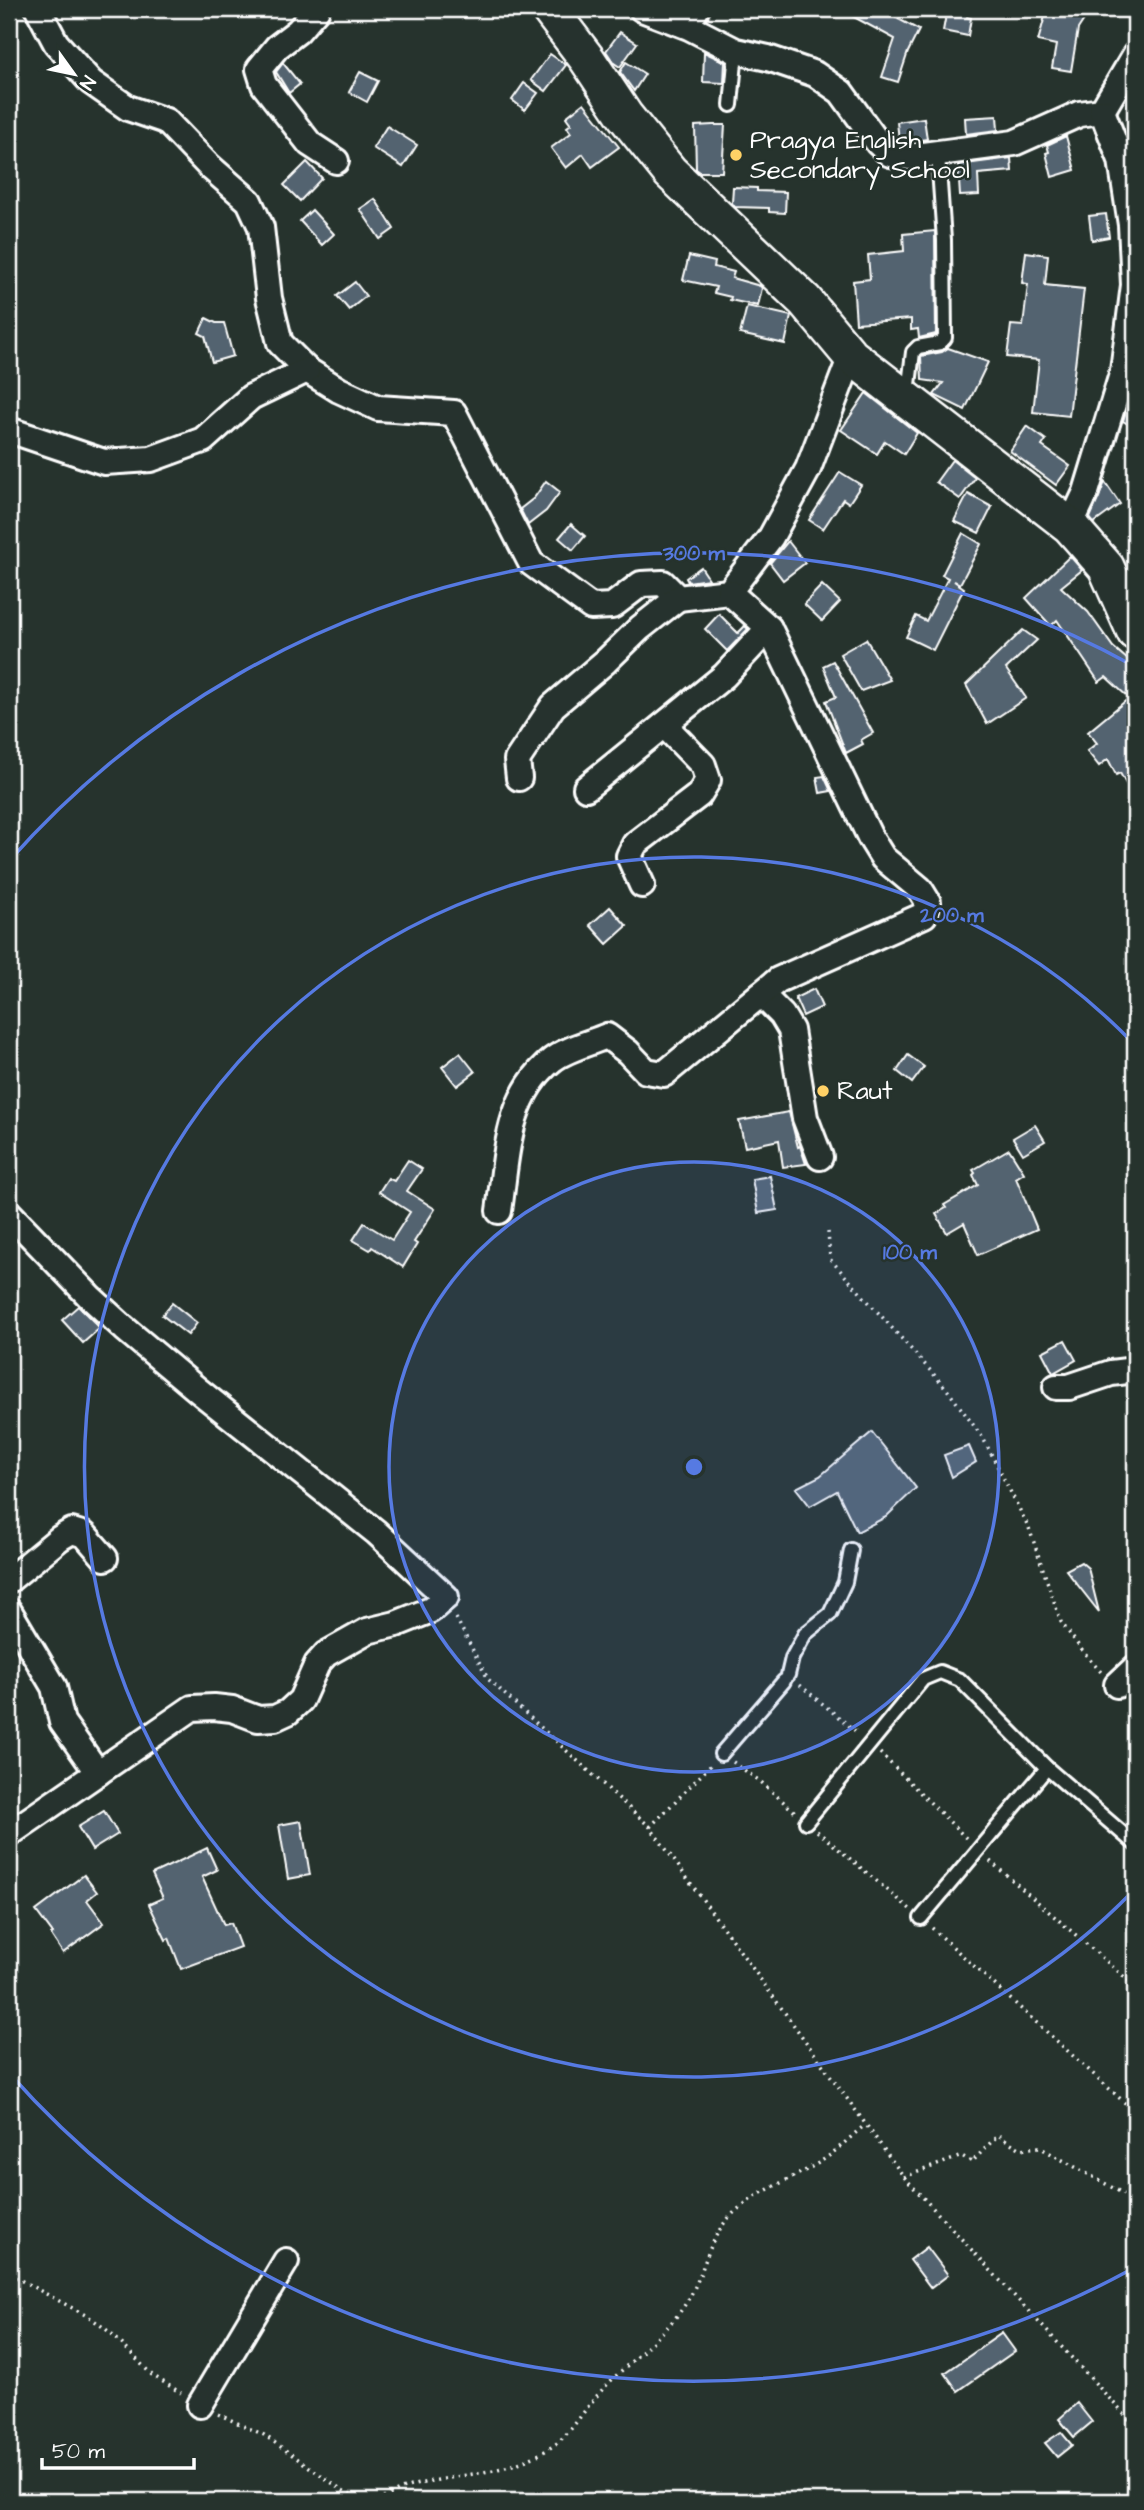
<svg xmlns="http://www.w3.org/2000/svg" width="1144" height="2510" font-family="'Architects Daughter',sans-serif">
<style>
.building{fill:#53636f;stroke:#fff;stroke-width:2}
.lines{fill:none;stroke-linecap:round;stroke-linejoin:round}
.service-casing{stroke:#fff;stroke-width:18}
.minor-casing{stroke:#fff;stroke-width:30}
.secondary-casing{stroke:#fff;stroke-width:40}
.path{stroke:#fff;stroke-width:3.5;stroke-dasharray:2 5;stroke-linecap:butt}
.service{stroke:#26332d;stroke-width:12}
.minor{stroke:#26332d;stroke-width:24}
.secondary{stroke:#26332d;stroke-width:35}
.ring{fill:none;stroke:#567ae2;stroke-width:3.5}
.poi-dot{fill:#ffd166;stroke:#26332d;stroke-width:2.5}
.labels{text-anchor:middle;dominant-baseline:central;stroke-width:5;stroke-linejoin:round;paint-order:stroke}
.poi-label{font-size:26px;fill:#fff;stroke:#26332d;text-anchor:start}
.centre{fill:#567ae2;stroke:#26332d;stroke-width:3.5}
.ring-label{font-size:21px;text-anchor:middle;font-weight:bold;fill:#567ae2;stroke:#26332d;stroke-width:5;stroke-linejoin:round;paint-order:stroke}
</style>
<rect width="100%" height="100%" fill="#26332d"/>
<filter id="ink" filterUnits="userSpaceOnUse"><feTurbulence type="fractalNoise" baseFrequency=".0143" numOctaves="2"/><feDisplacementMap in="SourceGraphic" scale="14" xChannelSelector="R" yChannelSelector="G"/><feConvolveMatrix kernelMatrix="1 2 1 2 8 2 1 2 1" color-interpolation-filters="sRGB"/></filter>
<g filter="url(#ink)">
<g class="building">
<path d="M839,9H880L919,30L908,52L898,82L882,77L895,39Z"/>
<path d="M947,9H969L967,17L971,18L968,36L943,31Z"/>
<path d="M1047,9H1091L1078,29L1071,71L1052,68L1056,45L1038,41Z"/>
<path d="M620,32L637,43L620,67L614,63L606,51Z"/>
<path d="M704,52L725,62L724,83L703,82Z"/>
<path d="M550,54L566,65L546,91L531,80Z"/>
<path d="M626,62L645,74L634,91L620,72Z"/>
<path d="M283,63L300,84L289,93L276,72Z"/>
<path d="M360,72L378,81L367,102L349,92Z"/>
<path d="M524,83L538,93L525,110L512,100Z"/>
<path d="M584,103L619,147L592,167L583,154L566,168L551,148L571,133L567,127L571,124L566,117Z"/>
<path d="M997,116L998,130L966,134L965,118Z"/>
<path d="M924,118L927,139L908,142L899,140L897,122Z"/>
<path d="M713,125H725L722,172H700L696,169L695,126Z"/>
<path d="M387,126L417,145L403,167L373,148Z"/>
<path d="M1066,136L1075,170L1052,177L1046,153L1049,152L1047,145Z"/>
<path d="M1011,158L1012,171L978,174L979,195L960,196L958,165Z"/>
<path d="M307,162L322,178L300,201L284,185Z"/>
<path d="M733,187L757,188V191L786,192L785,213L769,212V208L735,207L732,203Z"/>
<path d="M375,199L394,229L380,239L360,209Z"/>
<path d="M312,210L334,234L322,245L300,221Z"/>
<path d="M1106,214L1109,237L1092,240L1089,216Z"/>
<path d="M935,231L936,334L919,338L918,329L911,330V319L856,323L853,281L870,279L868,255L904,251L903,234Z"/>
<path d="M1026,252L1048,255L1045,285L1084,289L1069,416L1033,412L1039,360L1007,357L1011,325L1023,326L1028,284L1022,283Z"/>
<path d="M689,256L715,262L714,267L734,272L732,278L760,286L762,288L758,306L730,300L731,297L714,293L716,287L683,280Z"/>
<path d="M355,282L366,296L349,310L337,296Z"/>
<path d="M747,306L791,316L785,344L740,334Z"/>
<path d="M206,318L216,323H224L233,356L212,362L205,336L199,333Z"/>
<path d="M948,348L988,362L965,410L934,395L943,383L922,380L921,356L942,352Z"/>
<path d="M1135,382V428L1123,421Z"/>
<path d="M866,393L917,433L904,454L885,441L877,454L841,430Z"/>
<path d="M1027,426L1046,440L1042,446L1070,466L1056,485L1010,451Z"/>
<path d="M952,460L975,478L960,499L936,482Z"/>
<path d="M840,472L861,485L849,503L843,499L823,529L809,520Z"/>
<path d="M546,481L560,492L546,511L528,525L520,509L534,498Z"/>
<path d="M1105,482L1120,504L1094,523L1090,518Z"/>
<path d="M968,494L992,507L979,533L954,521Z"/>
<path d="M571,524L585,536L573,550L559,538Z"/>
<path d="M963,533L981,544L960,584L954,581L964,588L933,650L906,637L916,616L926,621L948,578L942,575Z"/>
<path d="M788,541L805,563L783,580L770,563Z"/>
<path d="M1070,556L1082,570L1061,587L1088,612L1113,647L1135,666V800L1120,773L1116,775L1108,759L1099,766L1087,751L1097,743L1088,732L1129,698L1106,677L1099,682L1057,620L1051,626L1026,598Z"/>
<path d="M701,567L709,579L688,582L686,578Z"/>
<path d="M822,585L840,602L822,621L804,604Z"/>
<path d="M719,614L738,633L745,626L748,629L727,651L705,629Z"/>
<path d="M1023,630L1037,640L1006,669L1026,698L987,724L966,685Z"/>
<path d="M866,639L890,680L861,691L840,654Z"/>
<path d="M833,661L873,733L861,740L863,744L846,753L826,701L836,697L823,666Z"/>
<path d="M824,776L831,791L820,793L817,777Z"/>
<path d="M610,907L627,926L607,944L590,925Z"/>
<path d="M814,989L822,1007L803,1016L795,998Z"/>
<path d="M460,1053L475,1072L457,1086L442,1067Z"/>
<path d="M908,1055L924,1067L912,1083L897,1071Z"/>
<path d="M789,1112L798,1147L800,1146L806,1164L783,1167L779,1140L745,1147L739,1121Z"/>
<path d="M1035,1125L1045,1141L1023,1154L1013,1138Z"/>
<path d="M1009,1149L1024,1173L1016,1178L1037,1229L978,1255L964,1223L947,1233L936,1214L946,1208L944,1205L978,1185L973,1175L975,1173L973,1170Z"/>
<path d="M408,1160L422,1169L407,1191L435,1209L414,1242L417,1244L403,1267L372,1247L370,1250L353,1240L364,1223L392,1240L410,1212L379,1192L388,1178L394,1181Z"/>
<path d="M770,1176L777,1210L758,1213L752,1179Z"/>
<path d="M172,1303L197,1323L188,1335L162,1315Z"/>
<path d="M78,1306L100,1328L83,1343L62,1320Z"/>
<path d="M1065,1340L1076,1360L1053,1373L1042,1352Z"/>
<path d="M872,1432L916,1488L886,1517L857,1532L837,1491L810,1506L796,1488L820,1476Z"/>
<path d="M969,1446L976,1462L952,1477L944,1455Z"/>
<path d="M1081,1562L1088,1568L1099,1612L1066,1570Z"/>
<path d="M104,1811L118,1834L92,1850L78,1827Z"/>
<path d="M301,1821L310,1875L288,1879L279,1825Z"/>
<path d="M207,1848L217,1870L202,1877L224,1925L231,1923L240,1947L181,1969L169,1938L166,1940L149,1904L163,1898L152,1874Z"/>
<path d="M84,1875L97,1892L87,1900L104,1923L63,1953L51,1935L53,1934L36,1911Z"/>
<path d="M927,2247L948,2275L931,2288L910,2260Z"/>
<path d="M1002,2333L1015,2351L958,2391L945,2373Z"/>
<path d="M1077,2403L1092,2422L1074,2437L1059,2419Z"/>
<path d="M1061,2432L1072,2445L1057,2457L1045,2443Z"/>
</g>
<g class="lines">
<defs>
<g id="service">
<path d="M689,27L700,15L703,9"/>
<path d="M731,105L736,51"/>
<path d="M908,393L913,352L918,347L940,343L945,338L944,240L938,155"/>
<path d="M788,1675L792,1658L805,1634L830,1614L845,1582L851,1550"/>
<path d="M721,1754L784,1681"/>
<path d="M806,1822L923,1679L940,1672L960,1680L1047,1768L1135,1844"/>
<path d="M921,1918L1047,1768"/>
</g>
<g id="minor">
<path d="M38,9L56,43L91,82L128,108L166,121L209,166L249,201L261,227L269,298L280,343L307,370L339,390L378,408L454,413L531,563L591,607L612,606L641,584L663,583L678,598L729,592L771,537L808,469L851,356"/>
<path d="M317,9L298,31L277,47L259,69L264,85L310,144L336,161"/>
<path d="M642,9L689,27L736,51L768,58L815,74L841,92L878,143L890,154L908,157L1014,143L1079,114L1102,111L1135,55"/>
<path d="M9,430L104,462L151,459L203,440L251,397L307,370"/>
<path d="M1070,526L1086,492L1123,371L1134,285L1131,225L1121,160L1102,111"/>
<path d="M519,778L517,760L553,706L606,661L640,628L678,598"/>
<path d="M586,788L724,676L769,628"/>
<path d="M642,885L629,856L635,844L699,795L708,780L703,765L664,725"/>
<path d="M761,994L782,1015L791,1030L805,1118L820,1157"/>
<path d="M499,1211C507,1157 506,1097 552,1060C566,1049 590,1043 607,1036L628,1052L646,1071L664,1074L778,980L924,915L928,902L920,889L883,858L870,837L769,628L729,592"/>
<path d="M9,1213L90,1297L125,1329L199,1391L376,1532L446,1597L431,1610L396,1624L367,1631L326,1654L317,1664L301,1700L288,1712L275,1718L258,1719L232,1709L214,1707L192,1708L9,1834"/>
<path d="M1056,1387H1069L1111,1373L1135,1370"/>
<path d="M9,1580L60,1538L72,1531L85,1535L105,1558"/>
<path d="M9,1611L54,1687L62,1722L98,1773"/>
<path d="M1117,1685L1135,1668"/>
<path d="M200,2405L286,2261"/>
</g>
<path id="secondary" d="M549,9L587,59L625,116L670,172L805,301L851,356L1070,526L1106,567L1135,632"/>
</defs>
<use href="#service" class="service-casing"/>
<use href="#minor" class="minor-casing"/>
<use href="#secondary" class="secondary-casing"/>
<g class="path">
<path d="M828,1232L830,1259L946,1388L983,1438L1029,1528L1061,1622L1084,1653L1101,1672"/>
<path d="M456,1618L488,1679L650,1827L904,2177L1135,2426"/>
<path d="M800,1685L859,1734"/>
<path d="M880,1753L967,1839"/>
<path d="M733,1762L761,1782L795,1812"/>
<path d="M650,1827L711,1765"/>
<path d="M817,1831L910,1909"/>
<path d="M990,1861L1135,1986"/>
<path d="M932,1928L1135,2112"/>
<path d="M904,2177L962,2156L972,2162L998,2135L1021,2149L1039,2147L1133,2199L1135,2196"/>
<path d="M9,2274L91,2318L112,2334L152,2375L181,2393"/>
<path d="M218,2414L264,2435L342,2490L365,2501"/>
<path d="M377,2501C388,2496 399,2489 411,2486C459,2473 510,2475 553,2446C571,2433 581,2414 595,2398C624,2363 667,2337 689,2298C704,2273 707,2244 726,2221C751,2192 788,2182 820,2162C836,2152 850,2137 865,2125"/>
</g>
<use href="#service" class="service"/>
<use href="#minor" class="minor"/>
<use href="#secondary" class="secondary"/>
</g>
</g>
<circle cx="694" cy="1467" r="305" fill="#567ae2" fill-opacity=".12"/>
<g class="ring">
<circle cx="694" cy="1467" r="305"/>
<path d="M1133 1891A610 610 0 1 1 1133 1043"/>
<path d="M1130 2270A914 914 0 0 1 9 2073M9 861A914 914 0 0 1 1130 664"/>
</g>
<g class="poi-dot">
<circle cx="736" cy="155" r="7"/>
<circle cx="823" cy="1091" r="7"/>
</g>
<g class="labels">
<g class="poi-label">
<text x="750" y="140">Pragya English<tspan x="750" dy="30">Secondary School</tspan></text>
<text x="837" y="1091">Raut</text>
</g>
</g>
<circle cx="694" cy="1467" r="10" class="centre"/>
<g class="ring-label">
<text x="694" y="560">300 m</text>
<text x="952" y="922">200 m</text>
<text x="910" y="1259">100 m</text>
</g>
<rect width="1144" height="2510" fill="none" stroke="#26332d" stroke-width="35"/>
<rect x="18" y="18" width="1109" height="2475" fill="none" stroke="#fff" stroke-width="2.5" filter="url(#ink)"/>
<g transform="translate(74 74) rotate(123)" stroke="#26332d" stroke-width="5" paint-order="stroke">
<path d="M0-5L12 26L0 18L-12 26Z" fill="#ffffff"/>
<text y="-10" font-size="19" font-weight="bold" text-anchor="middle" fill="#ffffff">N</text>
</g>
<path d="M42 2458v10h152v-10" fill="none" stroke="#ffffff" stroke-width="3.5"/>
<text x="52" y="2458" font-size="21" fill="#ffffff" stroke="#26332d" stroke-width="5" paint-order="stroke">50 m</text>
</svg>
